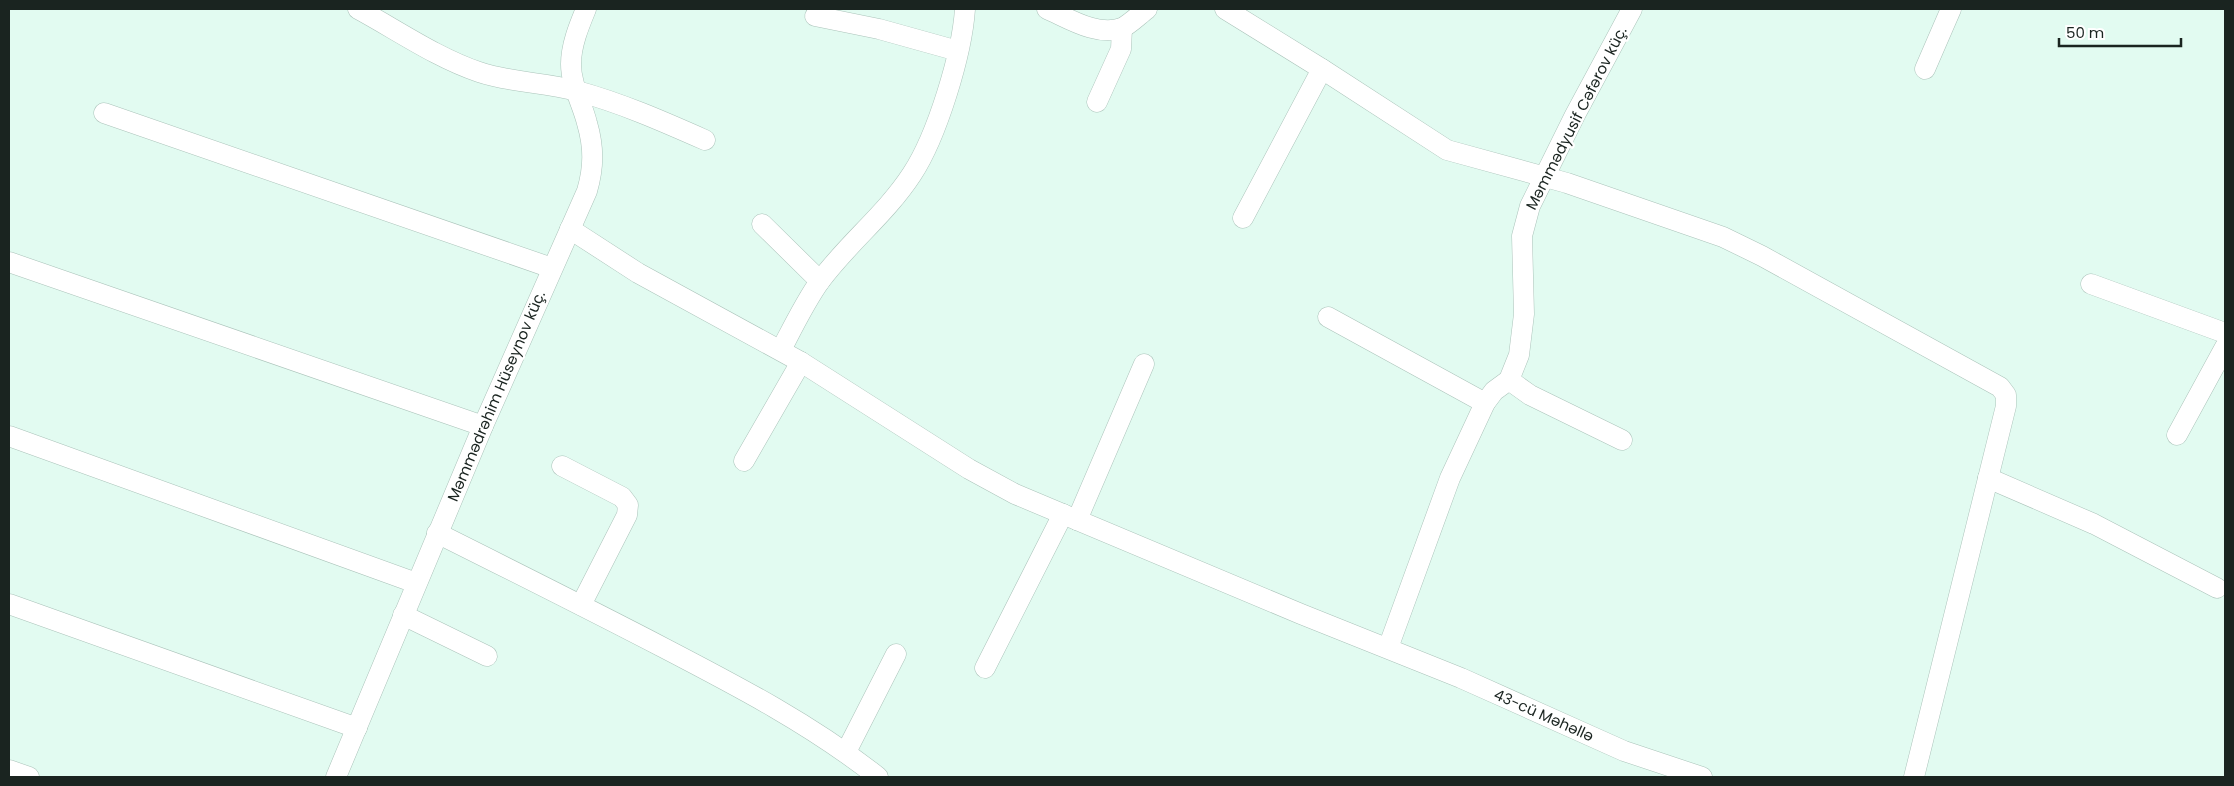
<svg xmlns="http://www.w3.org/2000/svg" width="2234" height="786" font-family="Poppins,sans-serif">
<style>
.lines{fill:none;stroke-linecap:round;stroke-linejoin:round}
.minor-casing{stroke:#abc3ba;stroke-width:21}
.minor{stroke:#fff;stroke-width:20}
.labels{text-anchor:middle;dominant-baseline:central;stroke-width:4.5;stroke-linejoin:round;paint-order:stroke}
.street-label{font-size:15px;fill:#1a2420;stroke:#fff}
</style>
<rect width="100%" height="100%" fill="#e2fbf1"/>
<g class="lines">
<defs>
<g id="minor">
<path d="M358,9C397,30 437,58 479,72C511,83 545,82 577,91C621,103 662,121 705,140"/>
<path d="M1047,9C1068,18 1097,37 1122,28C1130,24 1139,15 1147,9"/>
<path d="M1225,9L1322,69L1447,150L1567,183L1723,237L1762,256L2000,387L2006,395V406L1914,777"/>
<path d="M815,16L879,29L958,51"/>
<path d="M1925,69L1951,9"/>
<path d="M1097,102L1121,49L1122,28"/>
<path d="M104,113L552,268"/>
<path d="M1243,218L1322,69"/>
<path d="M762,224L820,281"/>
<path d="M570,229L638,273L801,362L969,469L1015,494L1301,614L1461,678L1624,751L1702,777"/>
<path d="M9,262L483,426"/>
<path d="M2091,284L2225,333"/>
<path d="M1328,317L1485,403"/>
<path d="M781,350C793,327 805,302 820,281C848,243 886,214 912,174C937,136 962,54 965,9"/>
<path d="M1509,380L1530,395L1622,440"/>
<path d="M2177,435L2225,347"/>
<path d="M9,436L416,583"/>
<path d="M744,461L801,362"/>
<path d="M562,466L622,497L628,505L627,515L581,605"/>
<path d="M1988,478L2094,524L2217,588"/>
<path d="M1077,520L1144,364"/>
<path d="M437,533C513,571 589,609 664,648C739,687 812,725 878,777"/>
<path d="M9,604L357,728"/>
<path d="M403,615L487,656"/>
<path d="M1388,648L1450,478L1485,403L1494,391L1509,380L1519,355L1524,314L1522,236L1530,206L1575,115L1632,9"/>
<path d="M985,668L1063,514"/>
<path d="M846,752L896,654"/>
<path d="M9,770L29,777"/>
<path d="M336,777L483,426L587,191C594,167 594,147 587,123C582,103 571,85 571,64C571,45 579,26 586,9"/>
</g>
</defs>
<use href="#minor" class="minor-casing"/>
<use href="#minor" class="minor"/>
</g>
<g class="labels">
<g class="street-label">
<text transform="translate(1576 118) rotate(-63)">Məmmədyusif Cəfərov küç.</text>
<text transform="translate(496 396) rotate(-67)">Məmmədrəhim Hüseynov küç.</text>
<text transform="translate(1544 715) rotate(24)">43-cü Məhəllə</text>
</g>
</g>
<rect width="2234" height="786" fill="none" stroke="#1a2420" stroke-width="20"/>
<path d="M2059 38v8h122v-8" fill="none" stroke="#1a2420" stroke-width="2.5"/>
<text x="2066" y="38" font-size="15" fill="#1a2420" stroke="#ffffff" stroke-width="4" paint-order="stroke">50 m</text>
</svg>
